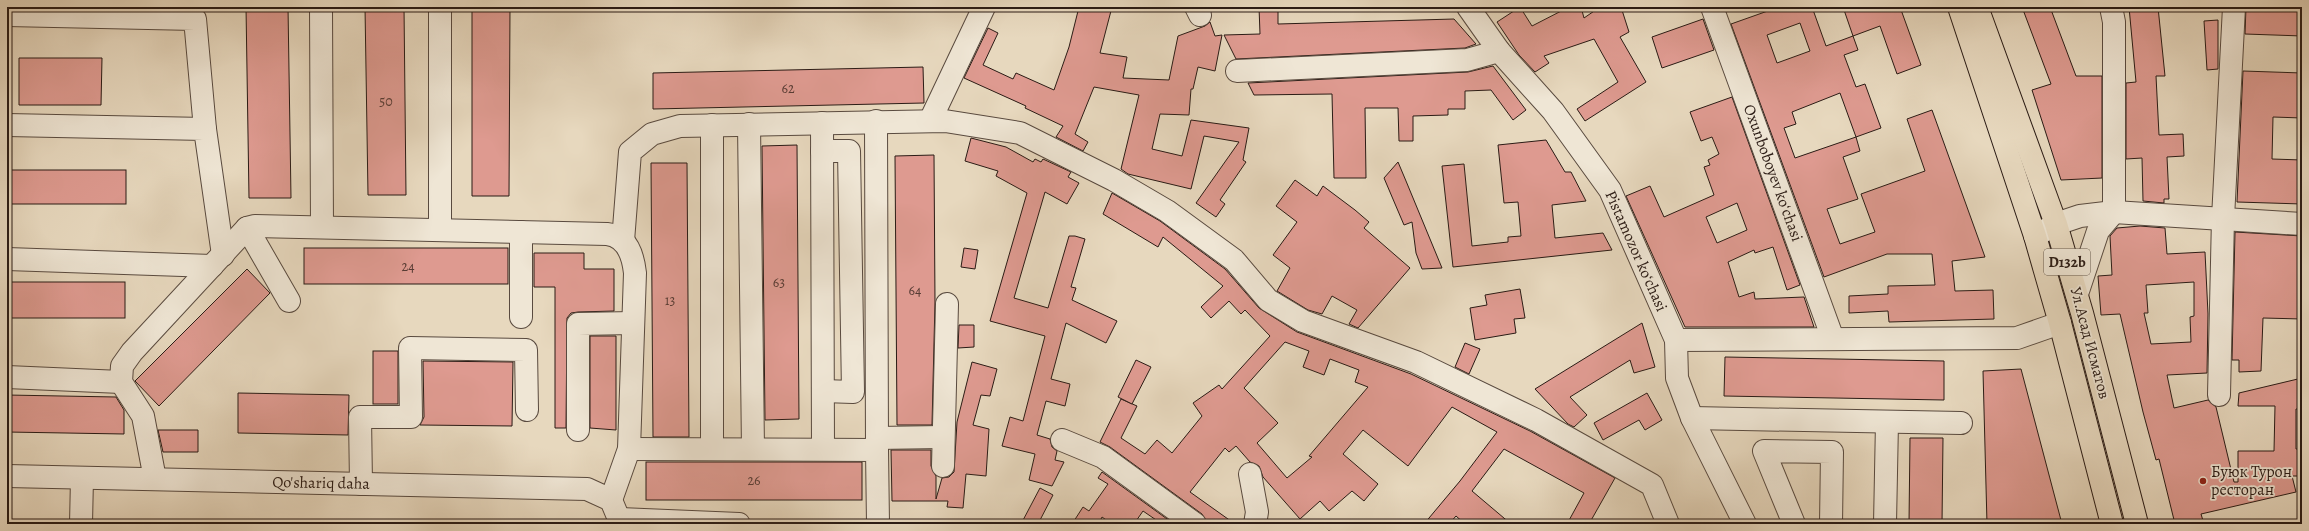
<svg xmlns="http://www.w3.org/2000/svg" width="2309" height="531" font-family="Alegreya,serif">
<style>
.building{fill:#de9a90;stroke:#2a1b15;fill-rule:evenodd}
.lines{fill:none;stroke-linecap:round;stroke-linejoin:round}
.minor-casing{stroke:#594a3f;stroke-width:24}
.major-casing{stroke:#2a1b15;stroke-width:24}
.minor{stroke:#efe6d5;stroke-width:22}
.major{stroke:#e7d8be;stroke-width:22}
.poi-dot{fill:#8f2418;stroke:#efe6d5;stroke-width:1.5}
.labels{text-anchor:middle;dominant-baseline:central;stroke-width:3.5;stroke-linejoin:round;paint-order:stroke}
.number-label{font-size:14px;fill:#573b34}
.shield{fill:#efe6d5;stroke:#65584f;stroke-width:1}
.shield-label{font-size:15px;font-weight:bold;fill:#2a1b15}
.street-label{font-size:16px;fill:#2a1b15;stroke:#efe6d5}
.poi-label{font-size:16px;fill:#2a1b15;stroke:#efe6d5;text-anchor:start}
</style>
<rect width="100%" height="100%" fill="#e7d8be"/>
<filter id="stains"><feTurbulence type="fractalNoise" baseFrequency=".005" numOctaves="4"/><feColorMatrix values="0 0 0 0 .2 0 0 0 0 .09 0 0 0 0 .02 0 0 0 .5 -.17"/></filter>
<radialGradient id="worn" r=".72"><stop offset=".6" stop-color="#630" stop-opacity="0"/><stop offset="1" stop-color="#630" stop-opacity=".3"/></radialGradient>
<g class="building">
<path d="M246,7H288L291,198H249Z"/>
<path d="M365,7H404L406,195H368Z"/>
<path d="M472,7H510L509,196H472Z"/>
<path d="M1079,7H1112L1100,53L1127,57L1123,78L1169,80L1178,36L1205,26L1210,22L1215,36L1222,35L1215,71L1198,67L1193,89H1191L1189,115L1160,114L1152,149L1182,156L1191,120L1249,128L1243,160L1246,162L1220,200L1225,204L1216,217L1196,203L1239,142L1204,136L1191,189L1128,174L1121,169L1139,95L1094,87L1075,134L1088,142L1083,151L1056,137L1063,126L1025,108L1026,106L964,78L988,28L998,33L983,65L1013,79L1016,73L1054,90L1069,47Z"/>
<path d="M1259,7H1278V24L1454,19L1476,44L1465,48L1236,59L1224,35L1260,34Z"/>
<path d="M1520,7L1532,26L1569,7H1581L1584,18L1600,7H1621L1629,32L1620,37L1646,82L1585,121L1577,109L1618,82L1594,39L1544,56L1549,63L1535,72L1519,55L1497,22Z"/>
<path d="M1779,7H1812L1826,46L1853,36L1858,50L1844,55L1856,87L1865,84L1881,128L1856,137L1860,151L1843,157L1858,199L1827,209L1840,244L1875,232L1861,194L1925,171L1907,119L1932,110L1985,257L1952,261L1955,291L1993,290L1994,319L1889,322L1888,311L1849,313V296L1888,294V286L1935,285L1932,254H1887L1824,277L1731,24ZM1800,23L1810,51L1777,63L1767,35ZM1840,93L1856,137L1795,158L1784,128L1796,124L1792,112Z"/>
<path d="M1843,7H1900L1921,65L1897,74L1880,26L1853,36Z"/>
<path d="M2022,7H2050L2076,76H2102V178L2061,180L2032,90L2051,84Z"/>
<path d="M2129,7H2158L2165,76H2156L2159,135L2183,134L2184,156L2167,157L2169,199H2164V203L2143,201L2142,158L2126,159V83L2136,82Z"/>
<path d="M2246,7H2302V36L2245,34Z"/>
<path d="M1703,19L1714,50L1662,68L1652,37Z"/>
<path d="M2218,20V69L2207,70L2204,21Z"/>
<path d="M19,58H102L101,105H19Z"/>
<path d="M1493,66L1526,110L1513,120L1491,90L1465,91V109H1448V115L1413,116V141H1399L1398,108H1365L1366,178H1334L1332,94L1254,95L1248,83L1468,72Z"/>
<path d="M923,67L924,103L653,109V73Z"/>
<path d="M2243,71L2302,73V118L2273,117L2272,159L2302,160V204L2237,202Z"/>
<path d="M1732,97L1800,285L1787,290L1773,247L1755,253L1754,250L1728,262L1739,297L1754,292L1755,299L1804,297L1814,327H1685L1626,196L1650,186L1664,217L1714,195L1704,167L1710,165L1708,160L1719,154L1712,137L1701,141L1690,112ZM1737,203L1747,230L1717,243L1706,217Z"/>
<path d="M971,138L1006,147L1033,162L1035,159L1041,162L1043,159L1071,172L1068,177L1079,183L1067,204L1045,192L1014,298L1048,308L1069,236H1075L1085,239L1071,287L1076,288L1072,300L1117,321L1106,343L1066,323L1051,379L1070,384L1065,406L1046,401L1037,435L1050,439L1052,447L1057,451L1055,460L1064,462L1052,486L1029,480L1035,454L1002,446L1010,417L1023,421L1045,336L990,321L1027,193L996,176L998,171L965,161Z"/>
<path d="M1546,140L1565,172H1571L1586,201L1552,205L1555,238L1603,233L1612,250L1453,267L1442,166L1464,164L1472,246L1508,242V237L1521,236L1518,202L1504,203L1498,145Z"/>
<path d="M797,145L799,419L765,420L762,146Z"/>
<path d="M934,155L935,302L932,425H897L895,156Z"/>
<path d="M1398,162L1406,181L1442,268L1422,269L1416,253L1412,222L1404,225L1384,178Z"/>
<path d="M651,163H687L689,437H653Z"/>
<rect x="7" y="170" width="119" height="34"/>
<path d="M1295,180L1317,196L1323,186L1355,210L1369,222L1364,228L1410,268L1358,328L1349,324L1357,310L1332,296L1322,314L1308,310L1277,291L1290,268L1273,255L1297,222L1276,206Z"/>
<path d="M1112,193L1160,221L1225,269L1259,308L1297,332L1411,374L1530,431L1615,478L1589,524H1567L1584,493L1504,449L1472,491L1511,524H1465L1456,516L1449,524H1424L1460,481L1497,432L1452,407L1408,466L1363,430L1343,454L1378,484L1364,501L1352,491L1329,511L1320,501L1300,519L1263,477L1259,466L1250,462L1236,446L1229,452L1225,448L1190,492L1235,524H1207L1202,514L1110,447L1100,442L1121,399L1137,406L1121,438L1145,454L1157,440L1172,453L1202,416L1193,403L1219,385L1222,389L1270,336L1245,310L1241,314L1229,301L1211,318L1201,307L1223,286L1163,237L1158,247L1103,214ZM1285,342L1309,351L1303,367L1324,375L1330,359L1359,370L1355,382L1368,387L1309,456L1312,457L1287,478L1257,443L1278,423L1244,388Z"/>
<path d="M2140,226L2165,228L2167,254L2205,252L2208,314L2207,373L2167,375L2174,408L2208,400L2216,407L2234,482H2238V451H2274L2275,406H2238L2239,393L2302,378V409H2296V449H2302V476H2292L2296,492L2201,514L2204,524H2175L2159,459L2156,460L2143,412L2120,314L2101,315L2098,276L2112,275L2110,236L2117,228ZM2194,282V316L2190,317L2191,342L2151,344L2144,313H2148L2146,285Z"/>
<path d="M2235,232L2302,236V319L2263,318L2261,371L2239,372V360H2232Z"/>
<rect x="304" y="248" width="204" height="36"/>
<path d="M964,248L978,250L975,269L961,267Z"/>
<path d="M534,253H584V269H614V311L578,312L571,313L567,318L566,428H555V287H534Z"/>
<path d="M247,269L270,293L159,406L135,381Z"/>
<rect x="7" y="282" width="118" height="36"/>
<path d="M1520,289L1525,318L1514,319L1516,333L1475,340L1470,308L1487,305L1485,295Z"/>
<path d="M1642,323L1655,367L1634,373L1630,360L1570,397L1587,415L1574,427L1568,424L1535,389Z"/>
<path d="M959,325H974V347L958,348Z"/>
<path d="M590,336H616V430L590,428Z"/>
<path d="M1465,343L1480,349L1469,374L1455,367Z"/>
<rect x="373" y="351" width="25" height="53"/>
<path d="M1725,357L1944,361V400L1724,396Z"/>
<path d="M1136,360L1151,367L1132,404L1118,397Z"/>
<path d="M423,361L513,362L512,426L420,425L424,417Z"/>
<path d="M972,362L997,369L990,396L981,395L973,425L989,429L986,476L966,474L963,508L947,507L948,501H892L891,450H931V466L936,476V499L942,478L949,477L954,472L957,422Z"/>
<path d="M2021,369L2062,524H1987L1983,371Z"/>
<path d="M238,393L349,395L348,435L238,433Z"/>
<path d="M1647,393L1662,420L1645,430L1639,420L1603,440L1594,423Z"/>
<path d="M7,395L116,397L124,410V434L7,432Z"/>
<path d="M158,430H198V452H163Z"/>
<path d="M1910,438H1943L1942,524H1909Z"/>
<rect x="646" y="462" width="216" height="38"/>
<path d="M1102,472L1174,524H1162L1143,511L1134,524H1112L1102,517L1101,519L1108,524H1072L1083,507L1089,511L1108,484L1098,478Z"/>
<path d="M1040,488L1053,495L1038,524H1021Z"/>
</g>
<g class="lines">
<defs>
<g id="minor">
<path d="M321,7L322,227"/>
<path d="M440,7V230"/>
<path d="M1196,7L1200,15"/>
<path d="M1468,7L1499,51L1553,111L1610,190L1676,340L1677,378L1692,418L1745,524"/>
<path d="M1712,7L1833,339"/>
<path d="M7,15L195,19L205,129"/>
<path d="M1237,71L1467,60L1499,51"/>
<path d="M876,121L877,450"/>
<path d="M930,121L984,7"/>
<path d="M822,123L823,449"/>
<path d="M749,124L753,449"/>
<path d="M7,125L205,129L223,255"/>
<path d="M712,125V449"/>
<path d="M822,151H849L853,392L823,391"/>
<path d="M247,228L289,301"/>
<path d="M521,232V317"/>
<path d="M2035,236L2056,224L2080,216L2114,212L2302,224"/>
<path d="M623,241L630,152L652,134L680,126L945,121L1020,133L1114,180L1167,211L1234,260L1268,300L1303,321L1416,362L1536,420L1652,485L1668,524"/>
<path d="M7,259L212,266"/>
<path d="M2077,294L2098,231L2114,212V22L2111,7"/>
<path d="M1676,340L2017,338L2060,323"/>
<path d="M7,377L121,382"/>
<path d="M2219,395L2223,218L2234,7"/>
<path d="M1692,418L1961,423"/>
<path d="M578,430V324L633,323"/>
<path d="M877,438L942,437"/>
<path d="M1062,440L1103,457L1195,524"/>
<path d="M629,449L877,450L878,524"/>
<path d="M943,466L947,304"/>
<path d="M1250,474L1257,512L1255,524"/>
<path d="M7,476L587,489L611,500L621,524"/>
<path d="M155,479L143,416L121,382L122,366L132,352L247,228L255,226L607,234C627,236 633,255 635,273L629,449L611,500"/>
<path d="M361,484L360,417H411L410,348L526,350L527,410"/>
<path d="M620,519L739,524"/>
<path d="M81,524L82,478"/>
<path d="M1794,524L1764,451L1832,452L1831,524"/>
<path d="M1885,524L1887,422"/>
</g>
<g id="major">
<path d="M1959,7L2035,236L2060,323L2112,524"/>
<path d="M1977,7L2056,224L2082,313L2137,524"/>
</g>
</defs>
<use href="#minor" class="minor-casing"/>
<use href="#major" class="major-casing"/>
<use href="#minor" class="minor"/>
<use href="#major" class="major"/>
</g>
<circle class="poi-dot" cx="2203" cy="481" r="4"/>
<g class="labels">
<g class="number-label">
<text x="788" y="88">62</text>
<text x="386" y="101">50</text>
<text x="408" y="266">24</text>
<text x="779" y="282">63</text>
<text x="915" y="290">64</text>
<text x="670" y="300">13</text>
<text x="754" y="480">26</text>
</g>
<rect class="shield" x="2044" y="249" width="46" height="26" rx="3"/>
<g class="shield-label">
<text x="2067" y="262">D132b</text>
</g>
<g class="street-label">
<text transform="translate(1773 173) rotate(70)">Oxunboboyev koʻchasi</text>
<text transform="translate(1636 251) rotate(66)">Pistamozor koʻchasi</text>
<text transform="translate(2090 343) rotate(75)">Ул.Асад Исматов</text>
<text transform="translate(321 483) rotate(1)">Qo'shariq daha</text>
</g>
<g class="poi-label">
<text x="2211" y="472">Буюк Турон<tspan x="2211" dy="18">ресторан</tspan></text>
</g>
</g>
<rect width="2309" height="531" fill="none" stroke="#e7d8be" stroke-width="24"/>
<rect x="8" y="8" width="2293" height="515" fill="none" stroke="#2a1b15" stroke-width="2"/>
<rect x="12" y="12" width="2285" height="507" fill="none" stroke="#2a1b15"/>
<rect width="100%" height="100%" filter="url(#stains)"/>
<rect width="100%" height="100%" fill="url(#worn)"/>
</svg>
